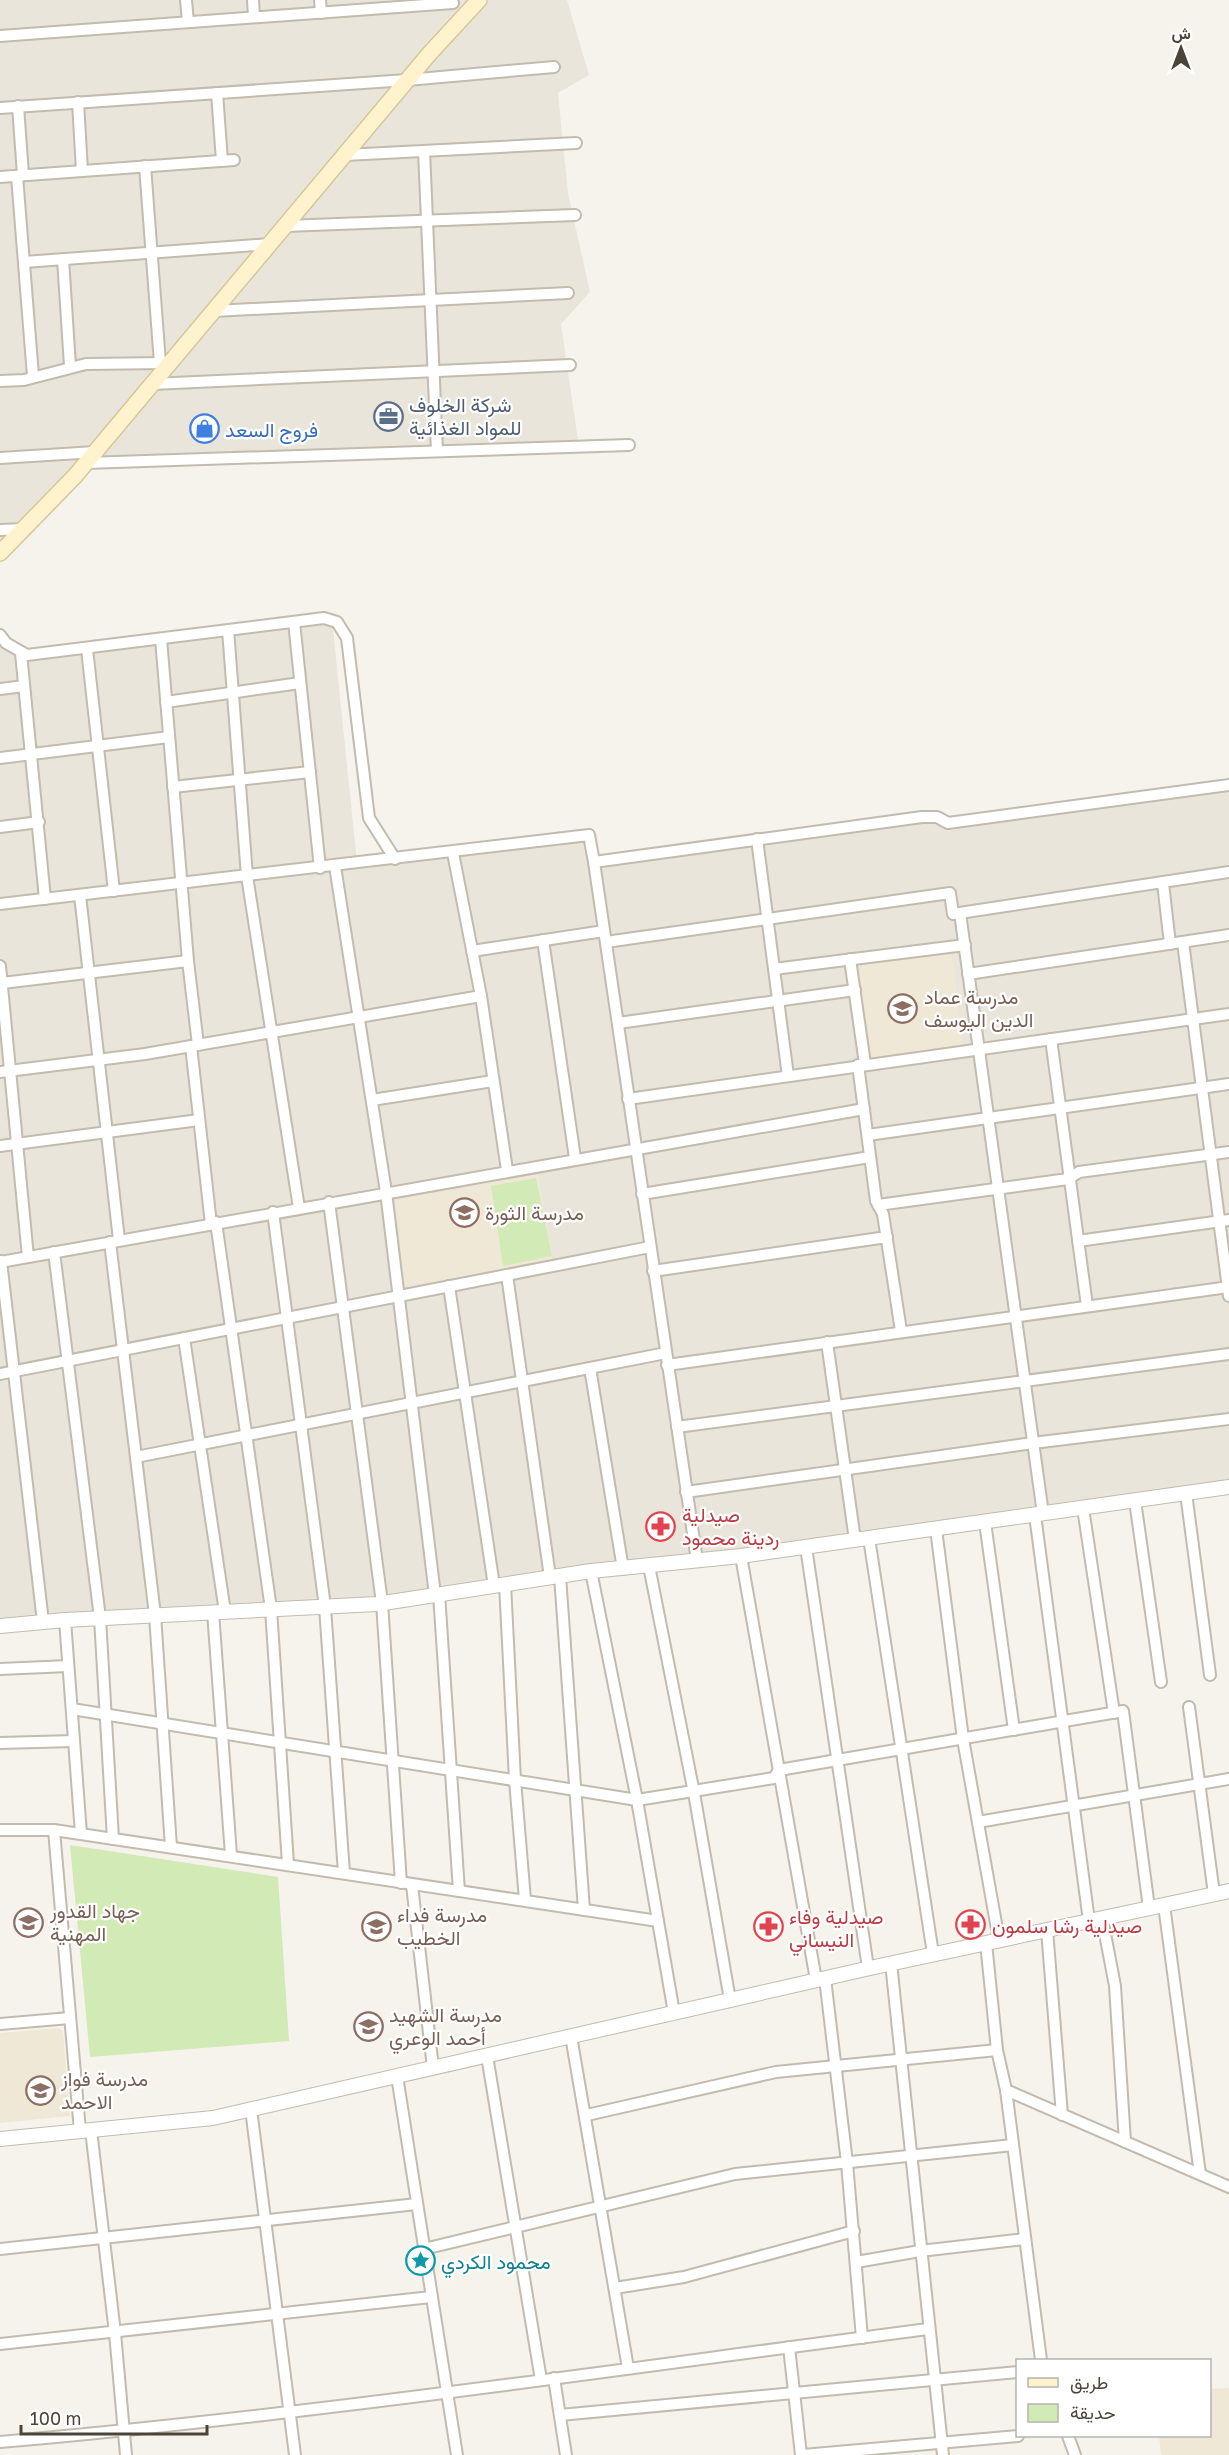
<svg xmlns="http://www.w3.org/2000/svg" width="1229" height="2455" font-family="'Golos Text',Vazirmatn,sans-serif">
<style>
.residential{fill:#eae5da}
.education{fill:#efe8d6}
.green{fill:#d2eab5}
.lines{fill:none;stroke-linecap:round;stroke-linejoin:round}
.minor-casing{stroke:#c2bbae;stroke-width:14}
.tertiary-casing{stroke:#c2bbae;stroke-width:16}
.secondary-casing{stroke:#d6c79b;stroke-width:18}
.minor{stroke:#fff;stroke-width:10}
.tertiary{stroke:#fff;stroke-width:14}
.secondary{stroke:#fff3cd;stroke-width:15}
.labels{text-anchor:middle;dominant-baseline:central;stroke-width:4.5;stroke-linejoin:round;paint-order:stroke}
.service-label{font-size:20px;fill:#4e5e75;stroke:#fff;text-anchor:start}
.shop-label{font-size:20px;fill:#366cbe;stroke:#fff;text-anchor:start}
.education-label{font-size:20px;fill:#785e54;stroke:#fff;text-anchor:start}
.health-label{font-size:20px;fill:#be3a42;stroke:#fff;text-anchor:start}
.culture-label{font-size:20px;fill:#0d838f;stroke:#fff;text-anchor:start}
</style>
<rect width="100%" height="100%" fill="#f6f3ec"/>
<g class="residential">
<path d="M0,0H567L589,75L558,93L568,193L590,292L561,324L579,447L86,463L0,553Z"/>
<path d="M332,619L357,863L589,835L594,862L886,821L945,819L1229,785V1487L382,1603L0,1626V635L27,655Z"/>
</g>
<g class="education">
<path d="M952,952L963,1046L869,1057L858,963Z"/>
<path d="M538,1174L553,1261L404,1286L396,1200Z"/>
<path d="M59,2028L63,2032L70,2116L0,2123V2033Z"/>
<path d="M1229,2388V2455H1161L1159,2436H1210V2389Z"/>
</g>
<g class="green">
<path d="M536,1178L552,1256L503,1266L491,1186Z"/>
<path d="M70,1845L278,1877L289,2041L90,2057Z"/>
</g>
<g class="lines">
<defs>
<g id="minor">
<path d="M186,0L188,22"/>
<path d="M253,0L254,17"/>
<path d="M320,0L321,13"/>
<path d="M0,36L453,3"/>
<path d="M217,93L222,161"/>
<path d="M78,102L82,171"/>
<path d="M18,106L23,175"/>
<path d="M0,108L407,80L554,67"/>
<path d="M424,151L437,451"/>
<path d="M345,155L576,143"/>
<path d="M145,166L160,363"/>
<path d="M17,176L33,376"/>
<path d="M0,177L234,160"/>
<path d="M285,226L575,215"/>
<path d="M63,259L70,366"/>
<path d="M24,262L270,244"/>
<path d="M214,311L568,293"/>
<path d="M0,381L24,380L86,364L166,363"/>
<path d="M152,384L570,365"/>
<path d="M0,458L95,452"/>
<path d="M86,463L629,445"/>
<path d="M0,530L24,529"/>
<path d="M294,622L320,868"/>
<path d="M228,630L247,876L299,1208"/>
<path d="M0,635L6,643L27,655L324,618L337,622L347,638L369,818L395,859"/>
<path d="M161,639L188,961L198,1045"/>
<path d="M87,649L114,891"/>
<path d="M21,653L45,899"/>
<path d="M0,689L24,686"/>
<path d="M166,702L300,683"/>
<path d="M0,758L169,737"/>
<path d="M173,787L310,772"/>
<path d="M0,827L39,822"/>
<path d="M757,839L788,1076"/>
<path d="M453,853L481,996L507,1170"/>
<path d="M594,862L697,1561"/>
<path d="M335,866L386,1192L435,1595"/>
<path d="M1163,883L1170,944"/>
<path d="M80,895L119,1240"/>
<path d="M0,904L589,835L594,862L922,817H937L948,823L1229,785"/>
<path d="M960,913L1043,1514"/>
<path d="M543,940L575,1158"/>
<path d="M606,942L950,893L953,914L1229,872"/>
<path d="M1183,942L1229,1296"/>
<path d="M472,951L604,931"/>
<path d="M850,959L865,1064"/>
<path d="M0,966L28,1257"/>
<path d="M774,969L965,945"/>
<path d="M968,974L1229,935"/>
<path d="M2,983L188,961"/>
<path d="M618,1023L855,990"/>
<path d="M1051,1039L1087,1306"/>
<path d="M191,1046L211,1224"/>
<path d="M858,1065L876,1201L883,1214L901,1331"/>
<path d="M0,1072L145,1054L481,996"/>
<path d="M628,1099L1229,1014"/>
<path d="M372,1100L493,1081"/>
<path d="M868,1135L1229,1084"/>
<path d="M0,1146L199,1120"/>
<path d="M642,1194L870,1157"/>
<path d="M329,1202L382,1603L401,1883"/>
<path d="M878,1205L1068,1179L1079,1172L1229,1152"/>
<path d="M273,1212L325,1607L344,1873"/>
<path d="M216,1222L271,1609L288,1864"/>
<path d="M1078,1241L1229,1220"/>
<path d="M110,1242L155,1615L171,1847"/>
<path d="M54,1252L100,1618L113,1839"/>
<path d="M1,1261L43,1622"/>
<path d="M0,1262L864,1109"/>
<path d="M653,1271L887,1237"/>
<path d="M507,1275L550,1577"/>
<path d="M449,1286L494,1586"/>
<path d="M184,1338L225,1612"/>
<path d="M827,1342L855,1540"/>
<path d="M667,1365L1229,1287"/>
<path d="M590,1368L623,1569"/>
<path d="M0,1374L650,1247"/>
<path d="M677,1427L1229,1354"/>
<path d="M136,1457L666,1353"/>
<path d="M686,1492L1033,1443L1229,1419"/>
<path d="M1186,1493L1210,1675"/>
<path d="M1135,1501L1161,1682"/>
<path d="M1083,1508L1114,1713"/>
<path d="M1035,1515L1089,1921"/>
<path d="M985,1522L1014,1730"/>
<path d="M936,1529L963,1739L999,1940"/>
<path d="M869,1538L933,1954"/>
<path d="M806,1547L868,1968"/>
<path d="M741,1556L816,1980"/>
<path d="M649,1566L694,1793L730,2000"/>
<path d="M591,1571L637,1800L658,1921"/>
<path d="M560,1576L584,1910"/>
<path d="M505,1584L515,1780L525,1900"/>
<path d="M439,1594L459,1891"/>
<path d="M213,1612L231,1855"/>
<path d="M65,1620L81,1834"/>
<path d="M0,1669L68,1666"/>
<path d="M1189,1707L1214,1894"/>
<path d="M72,1709L637,1800L774,1778L779,1770L1123,1711L1149,1908"/>
<path d="M0,1743L74,1741"/>
<path d="M978,1822L1229,1779"/>
<path d="M0,1830H54L658,1921L674,2013"/>
<path d="M54,1830L80,2131"/>
<path d="M412,1885L433,2068"/>
<path d="M1164,1905L1200,2174"/>
<path d="M1102,1918L1115,1986L1125,2142"/>
<path d="M1047,1930L1062,2115"/>
<path d="M986,1943L997,2050L1006,2090"/>
<path d="M891,1963L943,2455"/>
<path d="M825,1978L847,2163L862,2338"/>
<path d="M0,2024L70,2018"/>
<path d="M571,2036L628,2368"/>
<path d="M487,2056L541,2380"/>
<path d="M397,2076L457,2455"/>
<path d="M251,2109L295,2455"/>
<path d="M587,2115L776,2072L997,2050"/>
<path d="M91,2130L115,2333L126,2455"/>
<path d="M0,2249L417,2204"/>
<path d="M424,2249L735,2174L1013,2145"/>
<path d="M856,2262L920,2251L1025,2239"/>
<path d="M615,2288L684,2277L854,2231"/>
<path d="M0,2344L431,2297"/>
<path d="M789,2347L801,2455"/>
<path d="M1041,2360L1006,2090L1229,2187"/>
<path d="M554,2378L566,2455"/>
<path d="M560,2415L1018,2372"/>
<path d="M1068,2436L1075,2455"/>
<path d="M0,2442C310,2415 619,2369 928,2329"/>
<path d="M803,2455L1018,2436"/>
</g>
<g id="tertiary">
<path d="M0,1626L65,1620L377,1604L591,1571L741,1556L1229,1487"/>
<path d="M0,2139L213,2118L870,1968L1229,1891"/>
</g>
<path id="secondary" d="M0,553L75,476L430,53L479,0"/>
</defs>
<use href="#minor" class="minor-casing"/>
<use href="#tertiary" class="tertiary-casing"/>
<use href="#secondary" class="secondary-casing"/>
<use href="#minor" class="minor"/>
<use href="#tertiary" class="tertiary"/>
<use href="#secondary" class="secondary"/>
</g>
<defs>
<symbol id="office-ring" viewBox="-11 -11 22 22"><circle r="9.5" fill="#fff" stroke="#5c6f8a" stroke-width="1.5"/><path d="M-6-3h4V-5.5h4V-3h4V5H-6ZM-1-4.5V-3h2v-1.5ZM-6 0V1H6V0Z" fill="#5c6f8a"/></symbol>
<symbol id="shop-ring" viewBox="-11 -11 22 22"><circle r="9.5" fill="#fff" stroke="#3f7fe0" stroke-width="1.5"/><path d="M-5-2.5h2.3a2.7 3.5 0 0 1 5.4 0H5L5.5 6h-11ZM-1.5-2.5h3a1.5 2.3 0 0 0-3 0Z" fill="#3f7fe0"/></symbol>
<symbol id="school-ring" viewBox="-11 -11 22 22"><circle r="9.5" fill="#fff" stroke="#8d6e63" stroke-width="1.5"/><path d="M0-5L7-2L0 1L-7-2ZM-4 1L0 2.5L4 1V4Q0 6-4 4Z" fill="#8d6e63"/></symbol>
<symbol id="pharmacy-ring" viewBox="-11 -11 22 22"><circle r="9.5" fill="#fff" stroke="#e0444e" stroke-width="1.5"/><path d="M-2-6h4v4h4v4h-4v4h-4v-4h-4v-4h4Z" fill="#e0444e"/></symbol>
<symbol id="sight-ring" viewBox="-11 -11 22 22"><circle r="9.5" fill="#fff" stroke="#0f9aa8" stroke-width="1.5"/><path d="M0-6L1.8-2.2L6-1.7L2.9 1.2L3.7 5.4L0 3.3L-3.7 5.4L-2.9 1.2L-6-1.7L-1.8-2.2Z" fill="#0f9aa8"/></symbol>
</defs>
<g fill-rule="evenodd">
<use href="#office-ring" x="372" y="400" width="33" height="33"/>
<use href="#shop-ring" x="188" y="412" width="33" height="33"/>
<use href="#school-ring" x="886" y="992" width="33" height="33"/>
<use href="#school-ring" x="448" y="1196" width="33" height="33"/>
<use href="#pharmacy-ring" x="644" y="1510" width="33" height="33"/>
<use href="#school-ring" x="12" y="1906" width="33" height="33"/>
<use href="#pharmacy-ring" x="954" y="1908" width="33" height="33"/>
<use href="#school-ring" x="360" y="1910" width="33" height="33"/>
<use href="#pharmacy-ring" x="752" y="1910" width="33" height="33"/>
<use href="#school-ring" x="352" y="2010" width="33" height="33"/>
<use href="#school-ring" x="24" y="2074" width="33" height="33"/>
<use href="#sight-ring" x="404" y="2244" width="33" height="33"/>
</g>
<g class="labels">
<g class="service-label">
<text x="409" y="404">شركة الخلوف<tspan x="409" dy="23">للمواد الغذائية</tspan></text>
</g>
<g class="shop-label">
<text x="225" y="429">فروج السعد</text>
</g>
<g class="education-label">
<text x="924" y="996">مدرسة عماد<tspan x="924" dy="23">الدين اليوسف</tspan></text>
<text x="485" y="1212">مدرسة الثورة</text>
<text x="50" y="1910">جهاد القدور<tspan x="50" dy="23">المهنية</tspan></text>
<text x="397" y="1914">مدرسة فداء<tspan x="397" dy="23">الخطيب</tspan></text>
<text x="389" y="2014">مدرسة الشهيد<tspan x="389" dy="23">أحمد الوعري</tspan></text>
<text x="61" y="2078">مدرسة فواز<tspan x="61" dy="23">الاحمد</tspan></text>
</g>
<g class="health-label">
<text x="682" y="1514">صيدلية<tspan x="682" dy="23">ردينة محمود</tspan></text>
<text x="789" y="1916">صيدلية وفاء<tspan x="789" dy="23">النيساني</tspan></text>
<text x="992" y="1925">صيدلية رشا سلمون</text>
</g>
<g class="culture-label">
<text x="441" y="2261">محمود الكردي</text>
</g>
</g>
<rect x="1016" y="2359" width="195" height="78" fill="#ffffff" stroke="#b7b4b0" stroke-width="1.5"/>
<rect x="1028" y="2378" width="30" height="9" fill="#fff3cd" stroke="#b7b4b0" stroke-width="1.5"/>
<text x="1070" y="2389" font-size="18" fill="#4b4439">طريق</text>
<rect x="1028" y="2404" width="30" height="18" fill="#d2eab5" stroke="#b7b4b0" stroke-width="1.5"/>
<text x="1070" y="2419" font-size="18" fill="#4b4439">حديقة</text>
<g transform="translate(1181 48)" stroke="#ffffff" stroke-width="4.5" paint-order="stroke">
<path d="M0-4.5L10 22L0 15L-10 22Z" fill="#4b4439"/>
<text y="-9" font-size="16" font-weight="bold" text-anchor="middle" fill="#4b4439">ش</text>
</g>
<path d="M21 2425v9h186v-9" fill="none" stroke="#4b4439" stroke-width="3"/>
<text x="30" y="2425" font-size="18" fill="#4b4439" stroke="#ffffff" stroke-width="4.5" paint-order="stroke">100 m</text>
</svg>
